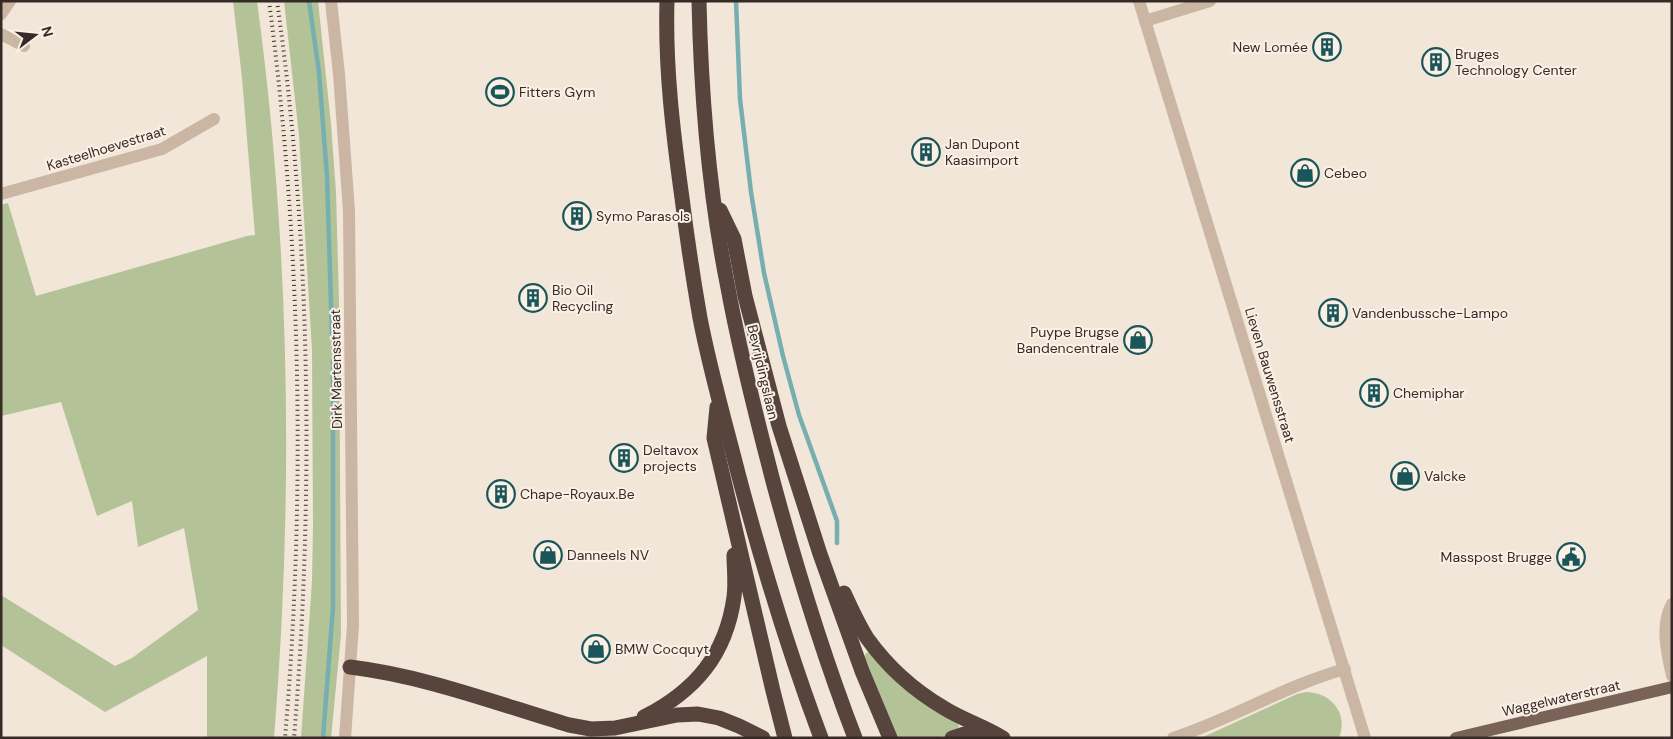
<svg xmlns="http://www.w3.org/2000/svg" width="1673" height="739" font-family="'DM Sans',sans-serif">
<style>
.green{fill:#b4c298}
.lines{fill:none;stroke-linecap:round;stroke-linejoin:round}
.stream{stroke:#77aeb0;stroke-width:4.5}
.minor{stroke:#cbb6a4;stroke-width:12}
.major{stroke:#796257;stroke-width:12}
.highway{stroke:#57453d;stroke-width:15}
.rail{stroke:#362b26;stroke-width:4;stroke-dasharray:1 4;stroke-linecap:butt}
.labels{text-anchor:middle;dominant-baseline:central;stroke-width:4;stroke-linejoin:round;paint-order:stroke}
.poi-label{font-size:14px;fill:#362b26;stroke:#faf0e5;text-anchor:start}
.street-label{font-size:14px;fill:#362b26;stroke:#faf0e5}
</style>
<rect width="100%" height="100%" fill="#f2e6d9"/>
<g class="green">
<path d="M233,1H257C290,244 294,493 274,738H207V656L105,712L1,645V595L115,666L132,658L198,610L184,528L138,547L132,501L97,516L61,402L1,416V205L8,203L36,296L247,236L255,235L242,78Z"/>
<path d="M284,1H318L331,124L336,192L339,301L341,635L331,738H301L312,581L313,526L312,350L299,135Z"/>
<path d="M870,652L957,723L959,726L958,729L940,738H897L864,657L866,653Z"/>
<path d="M1306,692C1330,692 1349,713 1339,738H1201L1297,694Z"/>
</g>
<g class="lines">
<g class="stream">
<path d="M309,1L319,72L327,177L332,335"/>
<path d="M736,1L740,99L751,192L764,273L783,356L799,415L837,521V543"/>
<path d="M323,738L333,607V361"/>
</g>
<g class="minor">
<path d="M331,1L339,74L349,211L353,625L345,738"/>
<path d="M1139,1L1365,738"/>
<path d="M1,14L10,1"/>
<path d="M1145,21L1210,1"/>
<path d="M1,34L24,46"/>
<path d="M1,194L162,149L214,119"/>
<path d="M1672,604C1660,625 1667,653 1672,676"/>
<path d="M1173,738C1232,719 1284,686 1345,669"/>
</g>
<path class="major" d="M1456,738L1672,687"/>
<g class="highway">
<path d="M667,1C665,67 673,133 682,198C687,238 693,278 700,318C710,370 725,422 738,473C762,564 788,650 821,738"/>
<path d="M699,1C701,97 709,194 728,288C740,354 757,420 774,485C797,570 823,655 855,738"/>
<path d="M720,210L734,239L745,296L779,426L820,554L862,671L890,738"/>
<path d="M717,407L714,438L773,691L785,738"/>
<path d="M844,593C851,608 858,624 867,638C887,666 915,691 944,708C963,720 984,726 1003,738"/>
<path d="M350,667C425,676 498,704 569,725L591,729L615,728L677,715L698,714L719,718L739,726L763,738"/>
<path d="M644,717C695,691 726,655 734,597C736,583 734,568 734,555"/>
<path d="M952,738L964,734L993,737"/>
</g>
<g class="rail">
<path d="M269,1C301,245 306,493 285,738"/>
<path d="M277,1C311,242 314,496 294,738"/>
</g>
</g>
<defs>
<symbol id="building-ring" viewBox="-11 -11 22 22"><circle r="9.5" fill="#faf0e5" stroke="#1a5559" stroke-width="1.5"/><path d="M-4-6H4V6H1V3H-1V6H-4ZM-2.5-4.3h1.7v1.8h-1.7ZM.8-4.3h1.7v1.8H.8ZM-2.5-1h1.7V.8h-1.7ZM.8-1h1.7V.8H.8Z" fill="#1a5559"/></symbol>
<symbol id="stadium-ring" viewBox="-11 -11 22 22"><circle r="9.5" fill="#faf0e5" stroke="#1a5559" stroke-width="1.5"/><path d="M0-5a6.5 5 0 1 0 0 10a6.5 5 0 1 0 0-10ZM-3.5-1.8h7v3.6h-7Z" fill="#1a5559"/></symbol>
<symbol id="shop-ring" viewBox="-11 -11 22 22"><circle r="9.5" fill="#faf0e5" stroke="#1a5559" stroke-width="1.5"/><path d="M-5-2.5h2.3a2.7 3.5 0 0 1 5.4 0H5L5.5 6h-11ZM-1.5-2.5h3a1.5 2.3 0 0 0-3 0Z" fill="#1a5559"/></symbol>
<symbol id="civic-ring" viewBox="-11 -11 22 22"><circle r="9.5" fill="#faf0e5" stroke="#1a5559" stroke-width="1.5"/><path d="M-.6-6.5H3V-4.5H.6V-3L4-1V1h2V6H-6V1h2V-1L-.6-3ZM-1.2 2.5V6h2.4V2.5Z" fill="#1a5559"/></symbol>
</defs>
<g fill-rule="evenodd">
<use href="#building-ring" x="1311" y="31" width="32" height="32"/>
<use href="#building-ring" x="1420" y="46" width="32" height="32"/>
<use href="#stadium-ring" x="484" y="76" width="32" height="32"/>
<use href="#building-ring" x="910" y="136" width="32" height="32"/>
<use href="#shop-ring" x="1289" y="157" width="32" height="32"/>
<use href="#building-ring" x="561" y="200" width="32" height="32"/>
<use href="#building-ring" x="517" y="282" width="32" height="32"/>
<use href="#building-ring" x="1317" y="297" width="32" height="32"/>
<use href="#shop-ring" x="1122" y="324" width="32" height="32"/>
<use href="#building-ring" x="1358" y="377" width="32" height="32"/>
<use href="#building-ring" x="608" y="442" width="32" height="32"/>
<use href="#shop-ring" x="1389" y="460" width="32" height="32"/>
<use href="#building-ring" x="485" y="478" width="32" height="32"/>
<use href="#shop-ring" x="532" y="539" width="32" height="32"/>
<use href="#civic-ring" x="1555" y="541" width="32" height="32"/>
<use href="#shop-ring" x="580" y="633" width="32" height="32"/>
</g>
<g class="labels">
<g class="poi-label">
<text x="1308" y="47" text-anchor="end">New Lomée</text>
<text x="1455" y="54">Bruges<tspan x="1455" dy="16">Technology Center</tspan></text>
<text x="519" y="92">Fitters Gym</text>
<text x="945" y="144">Jan Dupont<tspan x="945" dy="16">Kaasimport</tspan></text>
<text x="1324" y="173">Cebeo</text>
<text x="596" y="216">Symo Parasols</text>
<text x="552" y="290">Bio Oil<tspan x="552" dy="16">Recycling</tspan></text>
<text x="1352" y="313">Vandenbussche-Lampo</text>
<text x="1119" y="332" text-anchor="end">Puype Brugse<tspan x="1119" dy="16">Bandencentrale</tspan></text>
<text x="1393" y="393">Chemiphar</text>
<text x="643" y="450">Deltavox<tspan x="643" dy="16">projects</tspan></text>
<text x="1424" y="476">Valcke</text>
<text x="520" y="494">Chape-Royaux.Be</text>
<text x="567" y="555">Danneels NV</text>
<text x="1552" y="557" text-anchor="end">Masspost Brugge</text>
<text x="615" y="649">BMW Cocquyt</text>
</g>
<g class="street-label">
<text transform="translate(106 148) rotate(-17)">Kasteelhoevestraat</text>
<text transform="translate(336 369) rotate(-91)">Dirk Martensstraat</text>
<text transform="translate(763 372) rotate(77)">Bevrijdingslaan</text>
<text transform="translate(1270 375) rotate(73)">Lieven Bauwensstraat</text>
<text transform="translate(1561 698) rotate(-13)">Waggelwaterstraat</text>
</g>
</g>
<rect width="1673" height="739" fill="none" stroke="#362b26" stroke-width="5"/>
<g transform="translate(35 35) rotate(74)" stroke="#faf0e5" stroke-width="4" paint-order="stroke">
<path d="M0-4L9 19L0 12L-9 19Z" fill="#362b26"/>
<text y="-8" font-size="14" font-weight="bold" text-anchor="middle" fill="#362b26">N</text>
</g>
</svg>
